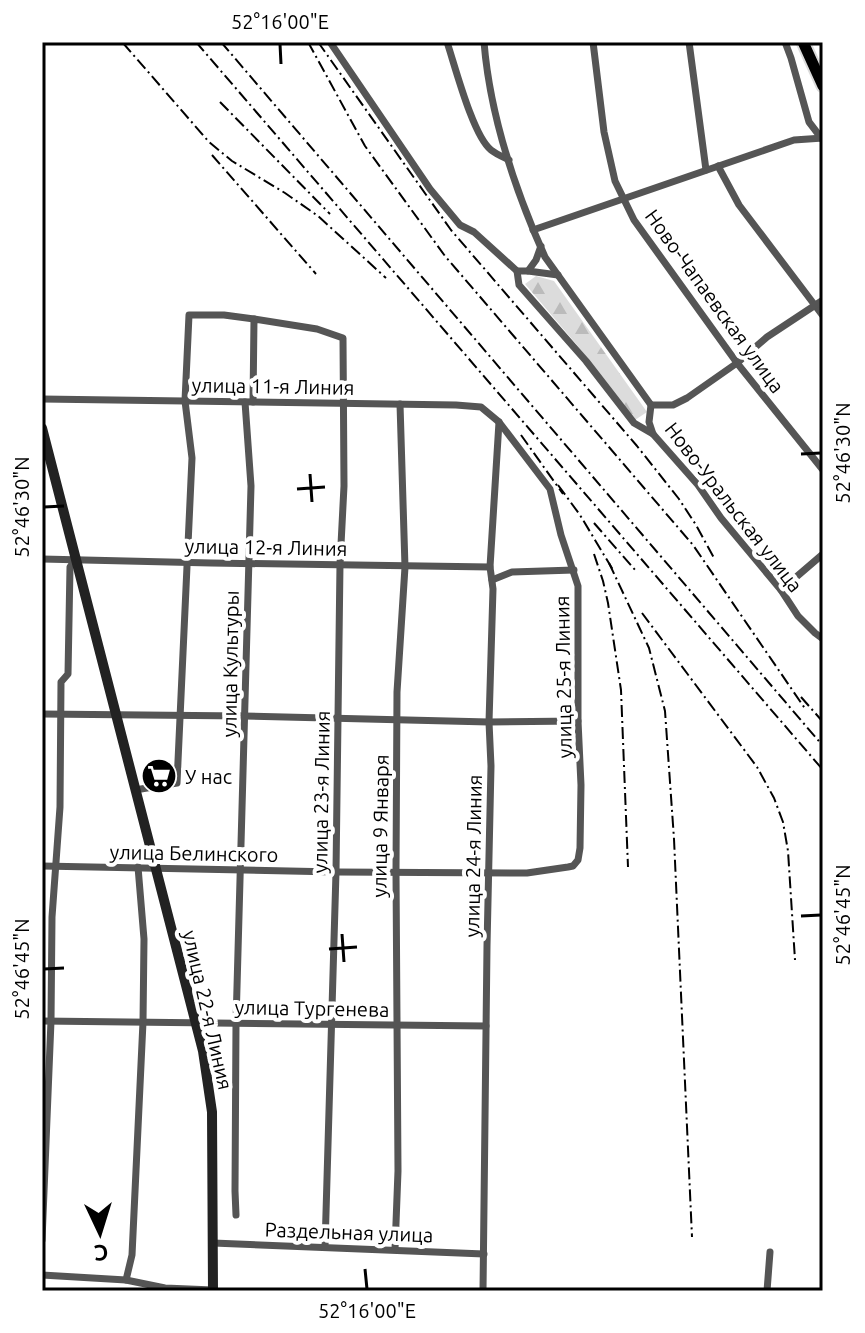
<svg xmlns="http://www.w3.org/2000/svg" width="865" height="1333" font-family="Ubuntu,sans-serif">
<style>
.forest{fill:url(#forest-firs)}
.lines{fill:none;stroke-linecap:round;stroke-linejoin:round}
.primary-casing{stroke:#dbdbdb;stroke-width:15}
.street{stroke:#555;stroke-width:7}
.secondary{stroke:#222;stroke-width:10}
.primary{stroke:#000;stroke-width:11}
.rail{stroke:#000;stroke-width:2;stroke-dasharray:12 4 2 4;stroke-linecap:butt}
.ticks{fill:none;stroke:#000;stroke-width:3}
.labels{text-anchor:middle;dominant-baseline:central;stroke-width:8;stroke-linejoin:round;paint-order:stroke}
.street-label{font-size:20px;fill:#000;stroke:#fff}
.poi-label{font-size:20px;fill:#000;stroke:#fff;text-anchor:start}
.neatline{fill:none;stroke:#000;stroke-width:3}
.ticks-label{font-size:20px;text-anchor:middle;fill:#000}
</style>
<defs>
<pattern id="forest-firs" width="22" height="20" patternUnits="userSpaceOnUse" patternTransform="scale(2)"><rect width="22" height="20" fill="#dcdcdc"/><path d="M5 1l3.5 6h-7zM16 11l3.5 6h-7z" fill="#bbb"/></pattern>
</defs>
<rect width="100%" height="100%" fill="#fff"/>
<path class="forest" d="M536,276L554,281L647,412L635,420L577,345L525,284Z"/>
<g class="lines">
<defs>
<path id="primary" d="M803,42L823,86"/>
</defs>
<use href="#primary" class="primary-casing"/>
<g class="street">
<path d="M330,42L430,189L460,225L474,232L517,271H528L536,260L541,246"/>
<path d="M447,42C455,66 473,136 491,150C496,154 503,157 509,160"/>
<path d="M484,42C490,116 515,190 545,257L651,405L649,422L653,434L698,485L721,518L781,590L798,616L815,633L823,639"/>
<path d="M593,42L604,132L615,181L634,220L737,363L823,470"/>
<path d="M689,42L706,170"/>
<path d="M785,42L791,58L809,122L822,139"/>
<path d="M718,166L739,205L823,316"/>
<path d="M533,230L794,140L823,138"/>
<path d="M517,271L519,285L586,361L634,423L653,434"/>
<path d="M528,271L558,275"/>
<path d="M42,399L456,405L481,407L499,422L550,489L561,535L578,586V721L581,785L580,848L578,860L573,866L568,867L527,873L336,872L42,866"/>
<path d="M253,402L254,319L317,329L343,338L344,486L340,564L336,872L325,1247"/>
<path d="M651,405H673L687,398L737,363L767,337L823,300"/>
<path d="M42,559L211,563L490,567"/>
<path d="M492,580L512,572L574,570"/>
<path d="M781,590L823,554"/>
<path d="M42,714L244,716L489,722L578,721"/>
<path d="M135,790L177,783L192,458L185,401L189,315H224L254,319"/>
<path d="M42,1021L486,1026"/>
<path d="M236,1215L235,1191L236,1023L251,486L245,402"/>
<path d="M42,1240L51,1021L52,917L60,807L61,682L68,674L70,567L75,559"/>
<path d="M213,1243L484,1254"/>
<path d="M395,1249L398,1171L396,872L397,692L405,567L400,404"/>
<path d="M42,1275L126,1280L165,1288L213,1290"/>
<path d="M126,1280L132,1255L143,1022L144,939L138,867"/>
<path d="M483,1291L487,946L491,766L489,722L493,589L490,567L499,422"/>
<path d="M767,1291L770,1252"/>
</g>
<path class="secondary" d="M42,428L203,1051L212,1112L213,1291"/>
<use href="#primary" class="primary"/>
<g class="rail">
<path d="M196,42L823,770"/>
<path d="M221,42L823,746"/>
<path d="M308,42L365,146L445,256L693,545L806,710"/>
<path d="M318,42L451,230L637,446L679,499L696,525L714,558"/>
<path d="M123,43L209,142L232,161L285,193L318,216L386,278"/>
<path d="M220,102L330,214"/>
<path d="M212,155L316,274"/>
<path d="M521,435L563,494"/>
<path d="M558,485L580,515L613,570"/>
<path d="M594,523L636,571"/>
<path d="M594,554L603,581L608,603L621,690L628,867"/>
<path d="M609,563L649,648L665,711L674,839L692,1237"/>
<path d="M642,613L757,767L774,798L783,822L788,851L795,960"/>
<path d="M801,697L823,722"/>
</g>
</g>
<path class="ticks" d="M280,44L281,64M801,454L821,453M310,474L312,502M297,489L325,487M44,507L64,506M801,916L821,915M342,934L344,962M329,949L357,947M44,969L64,968M365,1269L367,1289"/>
<defs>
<symbol id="supermarket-disc" viewBox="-11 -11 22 22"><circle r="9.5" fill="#000" stroke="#fff"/><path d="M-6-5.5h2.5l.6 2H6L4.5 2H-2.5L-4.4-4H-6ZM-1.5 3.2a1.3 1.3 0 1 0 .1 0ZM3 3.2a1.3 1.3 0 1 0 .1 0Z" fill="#fff"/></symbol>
</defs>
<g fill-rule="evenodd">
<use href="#supermarket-disc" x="139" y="756" width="40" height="40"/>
</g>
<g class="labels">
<g class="street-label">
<text transform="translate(715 301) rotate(54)">Ново-Чапаевская улица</text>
<text transform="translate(273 386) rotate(1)">улица 11-я Линия</text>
<text transform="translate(734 507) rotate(52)">Ново-Уральская улица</text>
<text transform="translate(266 547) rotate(1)">улица 12-я Линия</text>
<text transform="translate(230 664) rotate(-89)">улица Культуры</text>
<text transform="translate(563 677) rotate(-91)">улица 25-я Линия</text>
<text transform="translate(321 792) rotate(-89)">улица 23-я Линия</text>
<text transform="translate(380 826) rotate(-89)">улица 9 Января</text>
<text transform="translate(194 853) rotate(1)">улица Белинского</text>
<text transform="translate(473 856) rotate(-89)">улица 24-я Линия</text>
<text transform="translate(312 1008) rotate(1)">улица Тургенева</text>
<text transform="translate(208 1010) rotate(77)">улица 22-я Линия</text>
<text transform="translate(349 1232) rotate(2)">Раздельная улица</text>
</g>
<g class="poi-label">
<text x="185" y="776">У нас</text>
</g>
</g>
<rect width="865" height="1333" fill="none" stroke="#ffffff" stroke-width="88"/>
<g transform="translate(100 1233) rotate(176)" stroke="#ffffff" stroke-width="6" paint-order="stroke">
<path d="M0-6L14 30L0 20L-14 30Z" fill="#000000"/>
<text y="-12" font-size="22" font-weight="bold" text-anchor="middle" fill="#000000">С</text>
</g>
<rect x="44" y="44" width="777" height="1245" class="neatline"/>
<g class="ticks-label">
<text x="280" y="29">52°16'00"E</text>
<text transform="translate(843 453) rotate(-90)" y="7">52°46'30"N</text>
<text transform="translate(22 507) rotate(-90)" y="7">52°46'30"N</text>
<text transform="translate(843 915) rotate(-90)" y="7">52°46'45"N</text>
<text transform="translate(22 969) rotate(-90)" y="7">52°46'45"N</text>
<text x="367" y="1318">52°16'00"E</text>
</g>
</svg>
